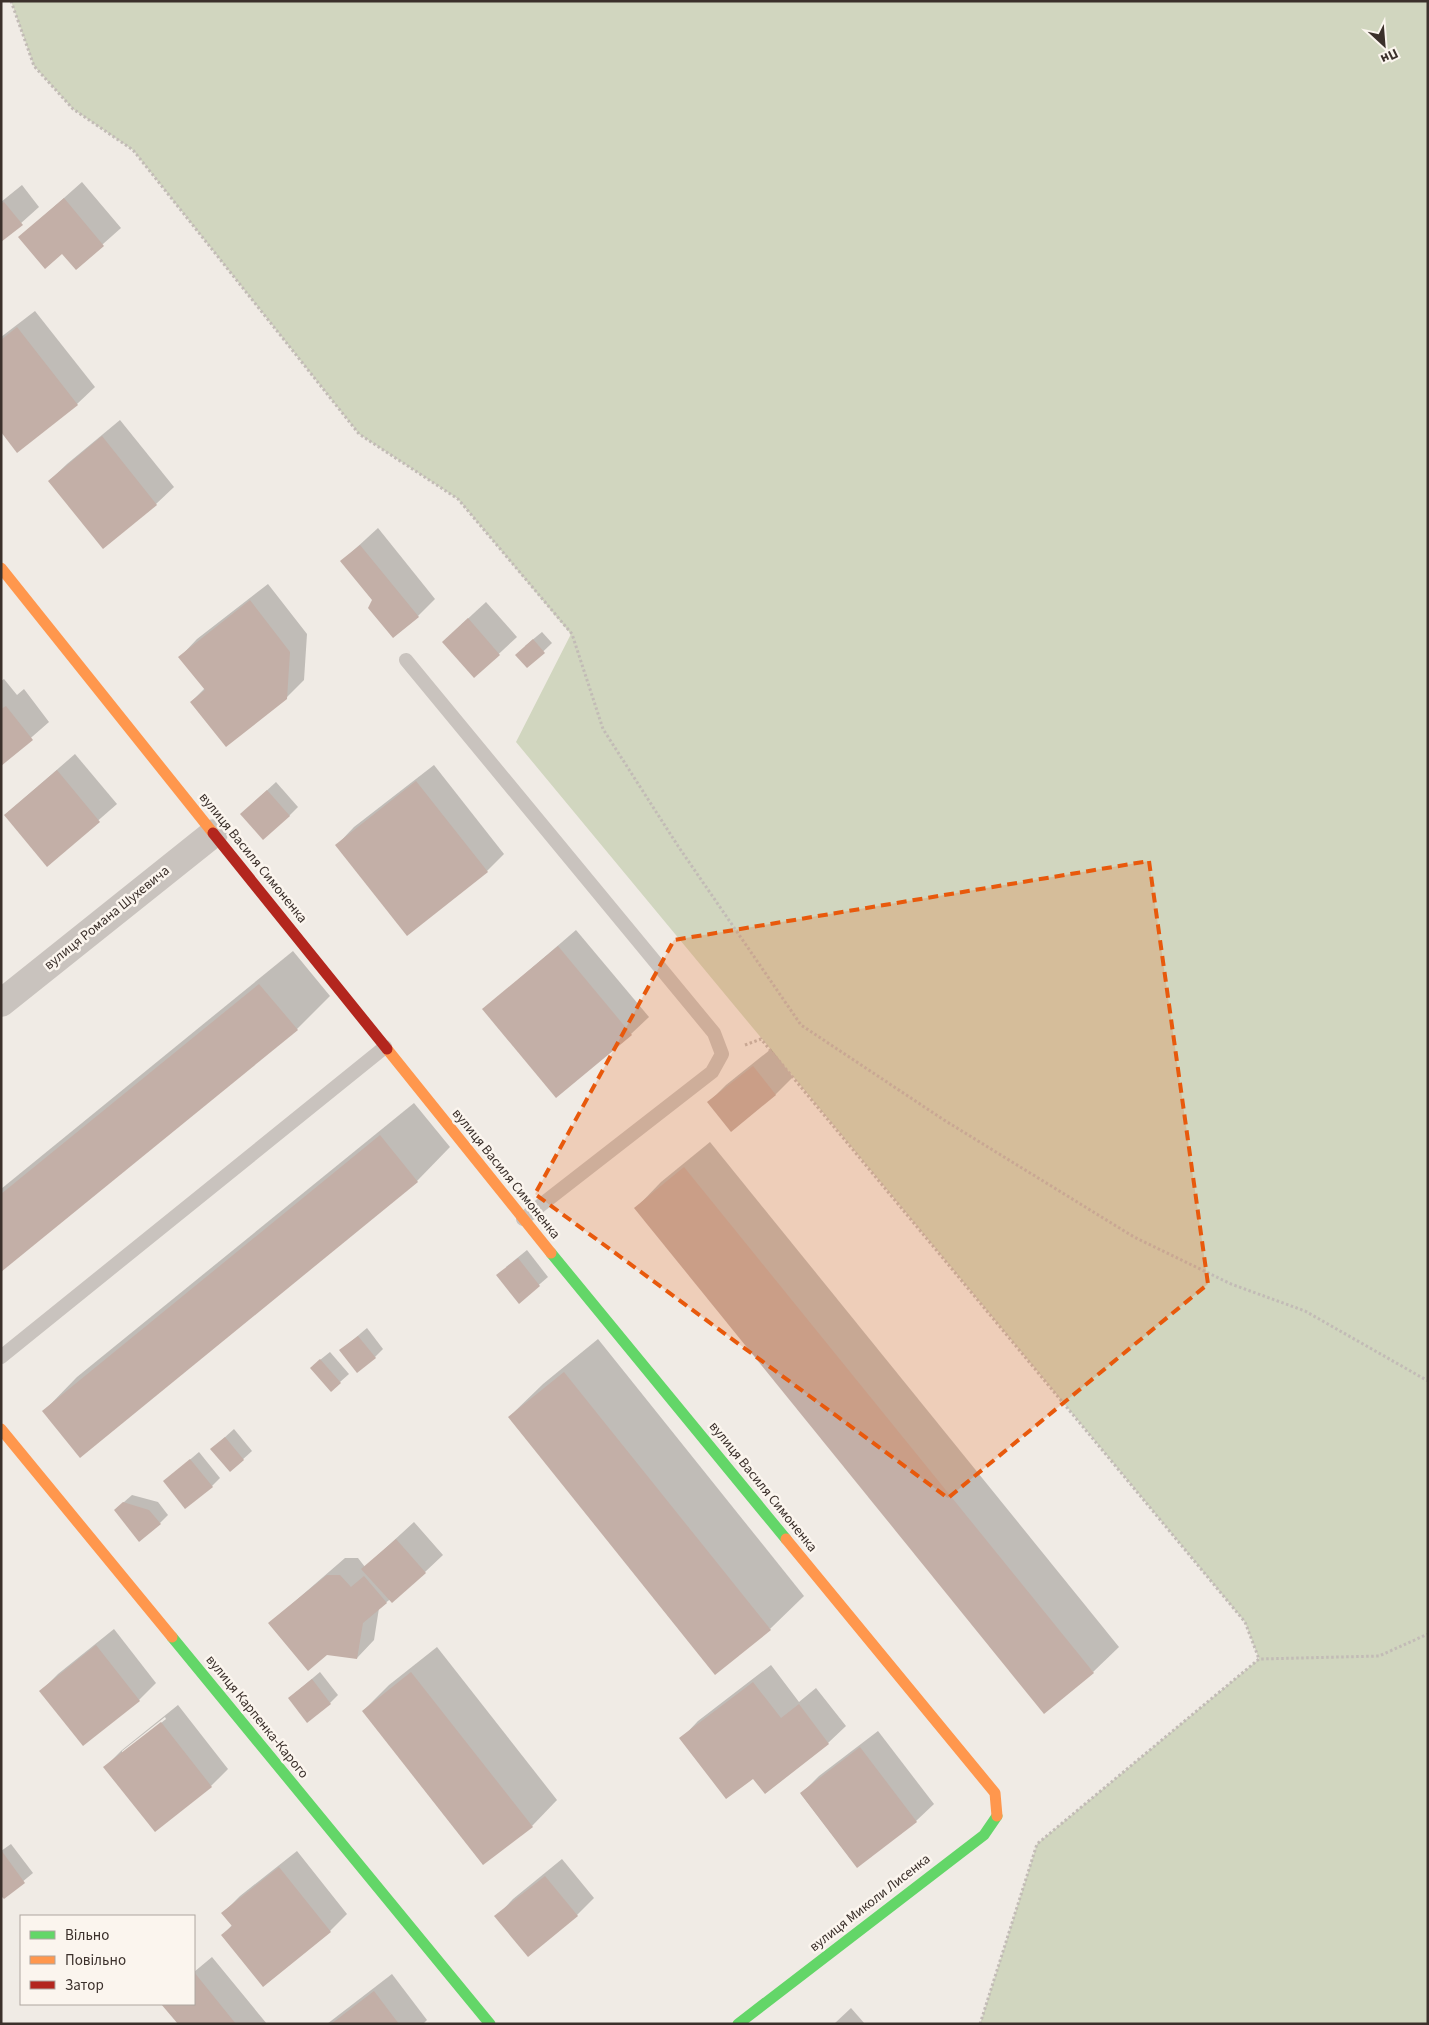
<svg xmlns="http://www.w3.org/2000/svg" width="1429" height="2025" font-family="'Source Sans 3',sans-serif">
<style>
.green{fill:#d1d6bf}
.shadow{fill:#0003;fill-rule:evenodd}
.building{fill:#c3afa7}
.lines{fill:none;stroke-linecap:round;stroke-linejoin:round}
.path{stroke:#c2bbb6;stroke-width:3;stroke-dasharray:2.5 2.5;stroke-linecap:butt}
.lane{stroke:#c9c3be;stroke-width:14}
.street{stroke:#c9c3be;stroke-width:28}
.fast{stroke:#63d668;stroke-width:11}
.slow{stroke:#ff974d;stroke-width:11}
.jam{stroke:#b3261e;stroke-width:11}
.marked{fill:#e8590c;fill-opacity:0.2;stroke:#e8590c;stroke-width:4;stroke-dasharray:10 6;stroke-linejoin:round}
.labels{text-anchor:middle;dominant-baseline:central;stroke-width:5;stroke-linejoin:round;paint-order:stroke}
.street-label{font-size:14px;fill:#3b302b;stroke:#fbf5ee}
</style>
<rect width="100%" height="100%" fill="#f0ebe5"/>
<path class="green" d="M11,1H1428V2024H980L1037,1844L1259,1659L1245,1622L516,742L571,634L458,499L359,434L133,150L73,109L34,66Z"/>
<g class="shadow">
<path d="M82,182L121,228L76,268L63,253L20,237Z"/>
<path d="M22,185L39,207L1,241V202Z"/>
<path d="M35,311L95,387L77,404L18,451L1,430V337Z"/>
<path d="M120,420L174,487L156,504L103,547L49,481L67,464Z"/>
<path d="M378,528L435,599L418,616L374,600L342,561Z"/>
<path d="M268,584L307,634L304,680L286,698L191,702L205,688L180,657L197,639Z"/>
<path d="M486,602L517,637L475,676L461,625Z"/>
<path d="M542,632L552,643L528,666L525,646Z"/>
<path d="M4,679L17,695L24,689L49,722L1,764V681Z"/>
<path d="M75,754L117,804L47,865L5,815Z"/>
<path d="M434,765L504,854L487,871L337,845L354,827Z"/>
<path d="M276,782L298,807L289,816L250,806Z"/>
<path d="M576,930L649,1017L631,1034L557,1096L484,1009Z"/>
<path d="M293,951L330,996L297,1029L1,1270V1189Z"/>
<path d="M771,1049L793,1077L776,1094L731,1130L709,1102L726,1085Z"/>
<path d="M414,1103L450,1147L417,1181L44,1411L77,1377Z"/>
<path d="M710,1142L1119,1647L1093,1672L636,1208L661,1182Z"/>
<path d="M527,1250L548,1277L519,1302L506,1267Z"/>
<path d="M367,1328L383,1349L375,1357L341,1350Z"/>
<path d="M598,1339L804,1596L770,1629L509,1417L543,1384Z"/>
<path d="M330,1352L349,1374L331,1390L320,1360Z"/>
<path d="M234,1429L252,1451L230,1471L212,1449Z"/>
<path d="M199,1452L220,1478L212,1486L165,1481Z"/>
<path d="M132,1495L158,1502L168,1515L160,1523L115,1510Z"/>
<path d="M414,1522L443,1555L425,1572L379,1608L374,1640L357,1658L270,1623L345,1558H358L365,1567Z"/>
<path d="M114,1629L156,1683L139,1700L41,1691L58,1674Z"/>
<path d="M437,1647L557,1800L532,1826L363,1711L389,1685Z"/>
<path d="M771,1665L799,1702L816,1688L846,1726L828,1743L765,1792L753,1777L681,1739L698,1721Z"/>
<path d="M320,1672L338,1695L330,1703L289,1698Z"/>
<path d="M178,1705L228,1769L211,1786L105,1767L122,1750ZM165,1717L166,1719L122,1754V1751Z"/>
<path d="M878,1731L934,1804L916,1821L857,1867L801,1794L819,1776Z"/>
<path d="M11,1844L33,1873L4,1897L1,1851Z"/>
<path d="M297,1851L347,1914L330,1931L223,1935L232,1925L223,1913L240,1896Z"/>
<path d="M562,1859L594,1898L577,1915L496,1917L513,1899Z"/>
<path d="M212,1957L267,2024H179L163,2004H194V1972Z"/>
<path d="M392,1974L427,2020L423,2024H327Z"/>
<path d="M851,2008L865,2024H834Z"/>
</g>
<g class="building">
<path d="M64,198L104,246L76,270L62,254L45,269L18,237Z"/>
<path d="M4,202L23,225L1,242V204Z"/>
<path d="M17,327L78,405L17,453L1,432V340Z"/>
<path d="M102,436L157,505L103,549L48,481Z"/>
<path d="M360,545L419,617L393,638L368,608L372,600L340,561Z"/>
<path d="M250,600L290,652L287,699L226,747L190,702L205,690L178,657Z"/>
<path d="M468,618L500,655L474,678L442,642Z"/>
<path d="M533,639L545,653L527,668L515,655Z"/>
<path d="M6,706L33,740L1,766V709Z"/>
<path d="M57,770L100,822L47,867L4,815Z"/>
<path d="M416,781L488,872L407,936L335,845Z"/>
<path d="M267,790L290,816L263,840L240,814Z"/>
<path d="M558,946L632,1035L556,1098L482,1009Z"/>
<path d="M259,984L298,1030L1,1272V1194Z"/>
<path d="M753,1066L776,1095L731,1132L707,1102Z"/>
<path d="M380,1135L418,1182L80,1458L42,1411Z"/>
<path d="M684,1167L1094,1673L1044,1714L634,1208Z"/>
<path d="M518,1258L540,1286L519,1304L496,1275Z"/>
<path d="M358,1336L376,1358L357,1373L339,1350Z"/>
<path d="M320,1359L341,1383L331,1392L310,1368Z"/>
<path d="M564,1372L771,1630L715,1675L508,1417Z"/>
<path d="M225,1437L244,1460L230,1472L210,1449Z"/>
<path d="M190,1459L213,1487L185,1509L163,1481Z"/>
<path d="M123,1502L149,1510L161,1524L139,1542L114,1510Z"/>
<path d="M396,1539L426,1573L392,1603L361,1569Z"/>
<path d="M327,1575H340L351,1587L364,1576L387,1603L363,1623L357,1659L327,1655L308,1671L268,1623Z"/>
<path d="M96,1645L140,1701L83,1746L39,1691Z"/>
<path d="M411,1672L533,1827L483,1865L362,1711Z"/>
<path d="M312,1679L331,1704L307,1723L288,1698Z"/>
<path d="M753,1682L781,1718L799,1704L829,1744L765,1794L753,1779L726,1799L679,1738Z"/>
<path d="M161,1722L212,1787L155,1832L103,1767Z"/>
<path d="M860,1747L917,1822L857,1868L800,1793Z"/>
<path d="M1,1850L25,1883L4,1899L1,1896Z"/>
<path d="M279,1867L331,1932L263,1987L221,1935L232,1926L221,1913Z"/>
<path d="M545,1876L578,1916L528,1957L494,1916Z"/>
<path d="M194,1972L236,2024H178L161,2004H194Z"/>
<path d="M374,1991L399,2024H331Z"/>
</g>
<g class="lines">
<g class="path">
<path d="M11,1L34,66L73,109L133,150L359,434L458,499L572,634L603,729L678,846L801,1025L944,1120L1134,1237L1231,1284L1305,1311L1428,1381"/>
<path d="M745,1045L761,1039L1245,1622L1259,1659"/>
<path d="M980,2024L1037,1844L1259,1659L1379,1656L1428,1634"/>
</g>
<g class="lane">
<path d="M406,660L714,1033L722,1054L712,1072L523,1219"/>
<path d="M1,1357L385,1047"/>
</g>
<path class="street" d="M1,1003L214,833"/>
<g class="fast">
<path d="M551,1253L786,1539"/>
<path d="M172,1637L490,2024"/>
<path d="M738,2024L984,1835L997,1816"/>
</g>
<g class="slow">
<path d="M1,568L213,833"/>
<path d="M387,1049L551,1253"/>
<path d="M1,1429L172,1637"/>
<path d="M786,1539L995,1793L997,1816"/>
</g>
<path class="jam" d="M213,833L387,1049"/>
</g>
<path class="marked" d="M1149,861L1208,1284L948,1498L535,1194L674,940Z"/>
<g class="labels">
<g class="street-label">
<text transform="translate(253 858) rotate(51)">вулиця Василя Симоненка</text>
<text transform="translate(107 918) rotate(-39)">вулиця Романа Шухевича</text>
<text transform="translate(506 1174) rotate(51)">вулиця Василя Симоненка</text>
<text transform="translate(763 1487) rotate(51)">вулиця Василя Симоненка</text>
<text transform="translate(257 1717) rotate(51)">вулиця Карпенка-Карого</text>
<text transform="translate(870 1903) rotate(-38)">вулиця Миколи Лисенка</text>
</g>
</g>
<rect width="1429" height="2025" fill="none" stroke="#3b302b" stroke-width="5"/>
<rect x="20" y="1915" width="175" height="90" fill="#fbf5ee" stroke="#aea6a0"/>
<rect x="30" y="1931" width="25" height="8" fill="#63d668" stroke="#aea6a0"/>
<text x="65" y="1940" font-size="15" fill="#3b302b">Вільно</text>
<rect x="30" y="1956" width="25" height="8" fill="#ff974d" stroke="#aea6a0"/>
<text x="65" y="1965" font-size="15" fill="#3b302b">Повільно</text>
<rect x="30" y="1981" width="25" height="8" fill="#b3261e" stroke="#aea6a0"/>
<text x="65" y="1990" font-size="15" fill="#3b302b">Затор</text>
<g transform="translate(1384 45) rotate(154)" stroke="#fbf5ee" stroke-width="4" paint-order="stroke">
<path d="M0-4L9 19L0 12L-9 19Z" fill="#3b302b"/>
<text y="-8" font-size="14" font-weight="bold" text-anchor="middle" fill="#3b302b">Пн</text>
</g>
</svg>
